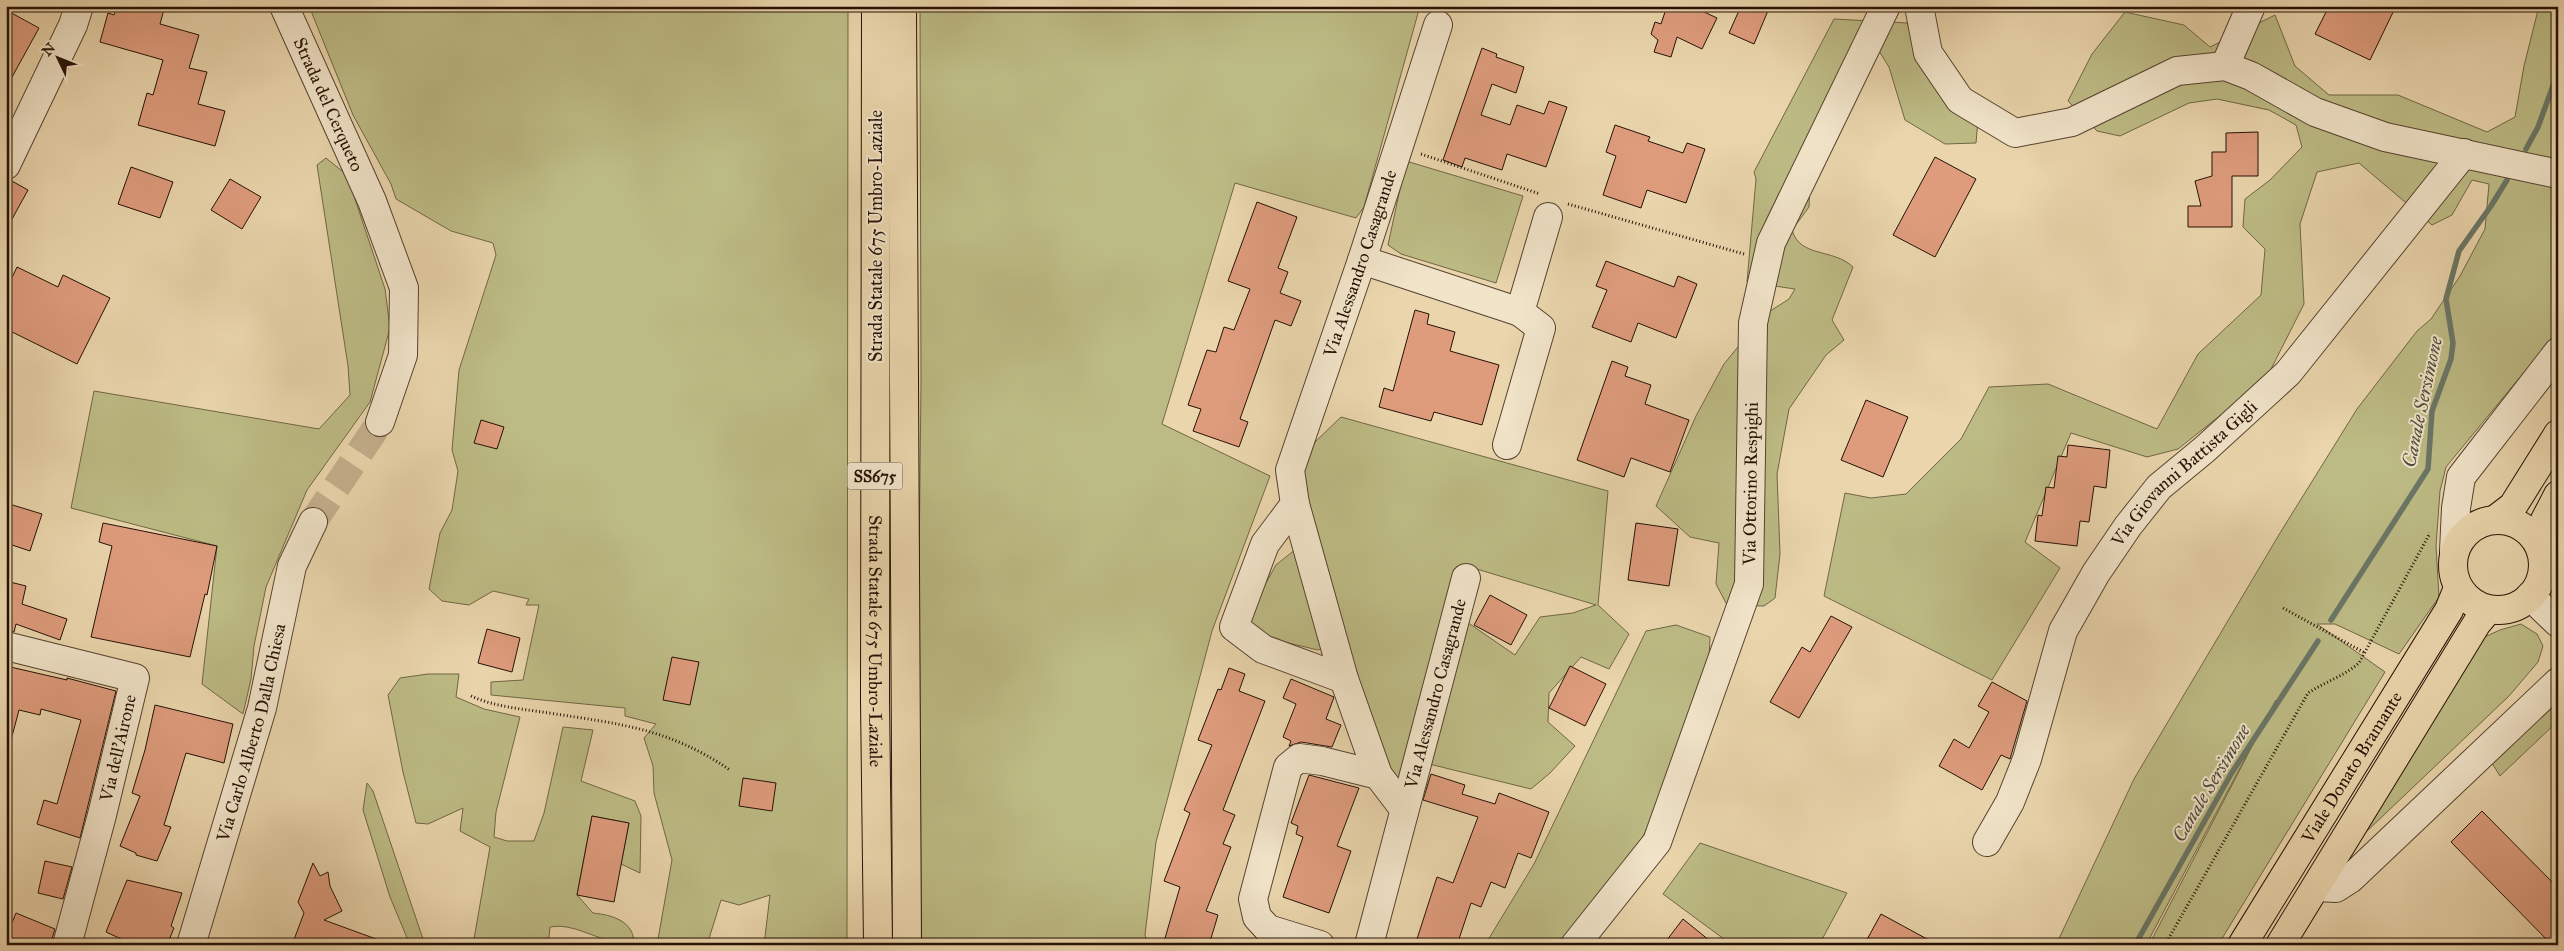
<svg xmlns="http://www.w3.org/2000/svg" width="2564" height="951" font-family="'IM FELL Great Primer',serif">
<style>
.green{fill:#bdbb85;stroke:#716645}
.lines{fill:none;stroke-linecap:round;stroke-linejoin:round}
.stream{stroke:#6a7666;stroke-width:5.5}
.building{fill:#de9c7d;stroke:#251105}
.minor-tunnel{stroke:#c3ae8b;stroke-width:28;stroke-dasharray:28 14;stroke-linecap:butt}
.minor-casing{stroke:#56422f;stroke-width:30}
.major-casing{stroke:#251105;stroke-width:30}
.highway-casing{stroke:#251105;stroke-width:30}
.path{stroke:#251105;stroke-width:3;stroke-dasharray:1 2.5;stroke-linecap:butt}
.minor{stroke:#f1e4c9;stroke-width:28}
.major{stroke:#ead5ac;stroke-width:28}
.highway{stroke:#ead5ac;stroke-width:28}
.labels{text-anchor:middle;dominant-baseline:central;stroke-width:4;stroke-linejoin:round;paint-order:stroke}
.shield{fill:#f1e4c9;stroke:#625040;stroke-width:1}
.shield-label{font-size:16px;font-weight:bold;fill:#251105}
.street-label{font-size:18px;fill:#251105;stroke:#f1e4c9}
.water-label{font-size:19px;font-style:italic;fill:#4d4c3e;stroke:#f1e4c9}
</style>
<rect width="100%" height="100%" fill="#ead5ac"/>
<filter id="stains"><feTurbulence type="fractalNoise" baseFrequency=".004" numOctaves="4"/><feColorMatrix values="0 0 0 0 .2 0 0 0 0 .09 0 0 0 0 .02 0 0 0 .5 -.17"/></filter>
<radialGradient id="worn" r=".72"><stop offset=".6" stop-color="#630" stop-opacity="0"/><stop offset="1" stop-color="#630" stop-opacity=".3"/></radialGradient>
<g class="green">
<path d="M309,6H848L847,945H764L770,895L739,905L721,900L707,945H657L672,860L654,793L653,766L644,738L656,724L625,716V708L491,695V682L523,680L539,605H526L529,599L493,591L469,605L442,601L429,589L440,533L452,510L458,471L452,450L459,370L496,255L493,243L451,231L396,199L391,184L353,115Z"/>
<path d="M920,6H1420L1364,207L1356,218L1235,183L1162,424L1270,476L1212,631L1156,842L1145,935L1148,945H915L921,382Z"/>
<path d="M2539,6H2558V331L2446,467L2440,491L2436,546L2439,597L2399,654L2335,624H2317L2385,672L2218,945H2149L2276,700L2146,945H2056L2134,779L2280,533L2357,409L2417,331L2431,319L2460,276L2485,229L2489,184L2472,180L2452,215L2432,225L2359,163L2317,172L2300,224L2304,304L2266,379L2178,449L2147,457L2071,433L2025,542L2060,568L1992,680L1824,596L1845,493L1871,498L1906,494L1961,439L1989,387L2048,384L2157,429L2198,354L2261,295L2265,249L2243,227L2245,199L2270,180L2302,147L2296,125L2269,110L2217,99L2189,103L2120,136L2097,131L2068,101L2092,54L2125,12L2184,25L2210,47L2275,15L2295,66L2329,95H2398L2487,132L2515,117L2524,66Z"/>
<path d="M1834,19L1907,23L1927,69L1978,119L1976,143L1945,144L1905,120L1889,67L1876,46L1813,125L1809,207L1792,230C1800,258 1833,248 1853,267L1832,320L1844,340L1826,355L1789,409L1777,474L1780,554L1775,598L1764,606L1727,605L1716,584L1719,543L1690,537L1656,506L1696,416L1724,364L1764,315L1789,299L1795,289L1747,282L1756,179L1754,172Z"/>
<path d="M326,158L347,175L385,289L390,328L370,402L307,490L266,587L254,646L251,679L243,714L202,684L217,546L71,508L94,391L319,429L350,395L348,366L317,165Z"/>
<path d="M1406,161L1523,196L1496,283L1401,254L1388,245Z"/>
<path d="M1341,417L1608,491L1598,605L1629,634L1609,669L1581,657L1549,693L1548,722L1575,746L1550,773L1531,789L1429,764L1467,622L1515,655L1540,617L1573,613L1596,605L1470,567L1403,782L1394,778L1372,731L1347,642L1318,650L1271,639L1247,622L1254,604L1276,565L1317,532L1302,478L1315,442Z"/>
<path d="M2558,519V587C2542,569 2549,539 2558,519Z"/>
<path d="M2521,624L2537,634L2543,646L2538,662L2509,696L2366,832L2354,839L2478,640L2500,630Z"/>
<path d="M1676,625L1710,637L1709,661L1653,817L1633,856L1565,945H1485L1534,864L1646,631Z"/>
<path d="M428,674H459L456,697L484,709L520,717L496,812L494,837L507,841H534L544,813L563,727L593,730L581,781L635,801L641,816L640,873L621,864L629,823L592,816L577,895L593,913C612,915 635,921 634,945C602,945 577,922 550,927L548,945H473L490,847L460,831L463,808L428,824L416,823L403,772L388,695L400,678Z"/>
<path d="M2558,688V721L2500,776L2485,752Z"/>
<path d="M367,783L373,791L425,945H410L390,897L363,810Z"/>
<path d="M1700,843L1847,893L1819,945H1732L1663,894Z"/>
</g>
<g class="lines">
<g class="stream">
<path d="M2526,149L2538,127L2558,72"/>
<path d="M2331,620L2428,469L2432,411L2451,359L2453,343L2446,299L2459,251L2491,206L2507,180"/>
<path d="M2135,945L2231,774L2318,641"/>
</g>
</g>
<g class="building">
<path d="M117,6H165L160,24L199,35L189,68L207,72L198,104L225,111L215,146L138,125L147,93L153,95L163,60L100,42L108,13L114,15Z"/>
<path d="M1667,6L1702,11L1717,18L1702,49L1677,37L1671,57L1654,52L1658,40L1651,34L1655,22L1661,24Z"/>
<path d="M1741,6H1770L1754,44L1729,33Z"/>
<path d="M2329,6H2396L2370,60L2315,34Z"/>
<path d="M6,10L39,28L6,88Z"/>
<path d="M1482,48L1497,54L1496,57L1524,67L1516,93L1492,84L1481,115L1510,125L1517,105L1544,114L1549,101L1567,107L1546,167L1507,154L1502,170L1465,158L1462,167L1443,160Z"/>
<path d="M1615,125L1650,137L1648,141L1683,153L1687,143L1705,149L1686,203L1647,190L1641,208L1603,195L1616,156L1606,152Z"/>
<path d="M2258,132V176H2232V227H2188V206H2201L2195,181L2212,176V152H2226V133Z"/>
<path d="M1935,157L1976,179L1935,257L1893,235Z"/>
<path d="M131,167L173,182L160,218L118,204Z"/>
<path d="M230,179L261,197L242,229L211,210Z"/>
<path d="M6,180H10L28,190L6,230Z"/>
<path d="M1257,202L1297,217L1278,268L1288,272L1280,293L1301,301L1291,326L1275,320L1240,419L1248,422L1239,447L1193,431L1201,409L1188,405L1207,350L1216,352L1224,327L1234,330L1250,289L1228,281Z"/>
<path d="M1606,261L1674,287L1678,276L1697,284L1676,338L1638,323L1631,342L1592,327L1607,290L1596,286Z"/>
<path d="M17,267L58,287L63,275L110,298L77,364L6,329V290Z"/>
<path d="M1415,310L1429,314L1427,324L1455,332L1450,351L1499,365L1482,425L1434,412L1431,421L1379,407L1384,388L1393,391Z"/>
<path d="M1612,361L1628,367L1625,376L1651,385L1645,404L1689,420L1670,472L1631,458L1624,477L1577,460Z"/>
<path d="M1866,400L1908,417L1883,477L1841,460Z"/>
<path d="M481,420L504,427L497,449L474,443Z"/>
<path d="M2068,445L2110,450L2106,488L2094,486L2089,522L2080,521L2077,546L2035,541L2038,515L2042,516L2046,487L2054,488L2058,456L2067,457Z"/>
<path d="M6,503L42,514L30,551L6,543Z"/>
<path d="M103,523L217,546L207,595L205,594L190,657L91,637L112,546L99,542Z"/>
<path d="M1636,523L1678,529L1669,586L1628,580Z"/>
<path d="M6,581L26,586L22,604L67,619L60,640L16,624L14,632L6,631Z"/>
<path d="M1490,595L1527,615L1511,645L1474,625Z"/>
<path d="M1831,616L1852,627L1799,718L1770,702L1802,647L1810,652Z"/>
<path d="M487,629L520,638L512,672L478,663Z"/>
<path d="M672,657L699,662L690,705L663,700Z"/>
<path d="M6,666L67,680V678L116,691L80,838L37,824L44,800L57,804L81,720L41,709L40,715L19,710L11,740L6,739Z"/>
<path d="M1570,666L1606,684L1585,726L1549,708Z"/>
<path d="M1229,668L1245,674L1239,691L1265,701L1223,810L1235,815L1223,844L1231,847L1206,911L1218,915L1209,945H1163L1180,887L1164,881L1190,813L1184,810L1212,745L1198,740L1218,689L1221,690Z"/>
<path d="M1291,679L1334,697L1326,719L1341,725L1332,747L1301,742L1289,746L1291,741L1283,737L1296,704L1283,698Z"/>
<path d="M1992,682L2027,701L2010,759L2001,755L1982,790L1939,766L1954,739L1969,748L1989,712L1978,706Z"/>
<path d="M155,705L233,724L224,763L186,753L164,825L171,827L157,861L136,855V853L120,846L140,796L132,793L145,750Z"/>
<path d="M1431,774L1465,785L1462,794L1495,804L1499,793L1549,812L1531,858L1518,853L1505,888L1491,882L1481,907L1471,903L1457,945H1419L1421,940L1417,939L1437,877L1453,883L1478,817L1423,800Z"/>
<path d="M1309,775L1359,788L1337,846L1351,851L1329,913L1283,897L1303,837L1296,834L1298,826L1291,823Z"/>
<path d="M743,778L776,783L772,811L739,806Z"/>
<path d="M2482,811L2558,888V945H2552L2451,842Z"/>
<path d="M592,816L629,823L614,902L577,895Z"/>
<path d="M45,861L72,867L63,899L38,893Z"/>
<path d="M313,863L320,876L328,872L330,886L342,911L324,920L387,943L386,945H292L304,913L298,902Z"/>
<path d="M127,880L182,893L171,926L174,928L167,945H134L106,932Z"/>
<path d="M16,913L55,929L50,945H6V937Z"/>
<path d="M1881,914L1938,945H1864Z"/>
<path d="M1683,919L1715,945H1663Z"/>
</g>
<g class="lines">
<path class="minor-tunnel" d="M313,522L380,422"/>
<defs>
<g id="minor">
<path id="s1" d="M284,6L372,201L404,288L403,355L380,422"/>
<path d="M1919,6L1928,53L1960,100L2015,133L2072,122L2177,71L2225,66L2251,76L2315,112L2385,137L2558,174"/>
<path d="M2225,66L2251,6"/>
<path d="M6,165L73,25L79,6"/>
<path d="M1362,260L1520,312L1548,217"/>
<path d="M1507,445L1541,328L1520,312"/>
<path d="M1295,504L1265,544L1234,627L1263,649L1344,679"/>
<path d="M2454,551L2456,508L2461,477L2558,352"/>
<path d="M2530,596L2558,623"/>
<path d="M6,646L135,678L102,815L67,945"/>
<path id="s2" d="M1404,809L1378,775L1344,679L1295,504L1290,470L1362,260L1438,25"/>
<path id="s3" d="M1987,842L2010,802L2027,759L2063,631L2096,573L2128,526L2159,487L2205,449L2288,373L2464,153"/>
<path d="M2317,887L2336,888L2350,879L2558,682"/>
<path id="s4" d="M191,945L262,708L292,566L313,522"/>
<path d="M1320,945L1268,929L1257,917L1253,899L1288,767L1299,758L1322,761L1378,775"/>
<path id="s5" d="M1369,945L1466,578"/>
<path id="s6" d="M1575,945L1657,842L1749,584L1753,323L1771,243L1886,6"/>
</g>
<g id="major">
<path d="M2496,519L2513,506L2558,434"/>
<circle cx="2498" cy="565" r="45"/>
<path d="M2538,543L2545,520L2558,495"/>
<path id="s7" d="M2242,945L2449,610L2458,588"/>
<path d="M2280,945L2477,623L2488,610"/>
</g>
<g id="highway">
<path id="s8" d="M876,6L875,700L878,945"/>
<path d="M902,6L907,945"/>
</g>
</defs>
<use href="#minor" class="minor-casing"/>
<use href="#major" class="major-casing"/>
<use href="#highway" class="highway-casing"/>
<g class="path">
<path d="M1421,154L1540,194"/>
<path d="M1568,204L1744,254"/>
<path d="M2283,608L2365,653"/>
<path d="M471,696C495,707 523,709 549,713C620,724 668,728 730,770"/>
<path d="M2165,945L2308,693C2325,682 2344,676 2359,663L2430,533"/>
</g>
<use href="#minor" class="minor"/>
<use href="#major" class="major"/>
<use href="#highway" class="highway"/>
</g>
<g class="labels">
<rect class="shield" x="847.5" y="462.5" width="55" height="27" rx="4"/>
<g class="shield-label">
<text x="875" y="476">SS675</text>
</g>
<g class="street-label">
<text stroke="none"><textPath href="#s1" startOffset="108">Strada del Cerqueto</textPath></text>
<text transform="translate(876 236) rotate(-90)">Strada Statale 675 Umbro-Laziale</text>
<text stroke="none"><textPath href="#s2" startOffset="579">Via Alessandro Casagrande</textPath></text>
<text stroke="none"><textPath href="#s3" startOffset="426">Via Giovanni Battista Gigli</textPath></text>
<text stroke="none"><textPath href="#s6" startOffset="506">Via Ottorino Respighi</textPath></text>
<text stroke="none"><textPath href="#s8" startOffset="635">Strada Statale 675 Umbro-Laziale</textPath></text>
<text stroke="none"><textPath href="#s5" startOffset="260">Via Alessandro Casagrande</textPath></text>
<text stroke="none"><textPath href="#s4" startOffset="221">Via Carlo Alberto Dalla Chiesa</textPath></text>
<text transform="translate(118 748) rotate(-77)">Via dell'Airone</text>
<text stroke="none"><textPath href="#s7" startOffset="209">Viale Donato Bramante</textPath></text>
</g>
<g class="water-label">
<text transform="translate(2422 402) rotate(-78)">Canale Sersimone</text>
<text transform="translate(2211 783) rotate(-59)">Canale Sersimone</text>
</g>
</g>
<rect width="2564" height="951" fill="none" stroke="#ead5ac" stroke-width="25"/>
<rect x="8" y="8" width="2549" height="936" fill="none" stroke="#251105" stroke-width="2.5"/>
<rect x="12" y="12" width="2539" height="926" fill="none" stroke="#251105"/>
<g transform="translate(58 58) rotate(313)" stroke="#f1e4c9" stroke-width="4" paint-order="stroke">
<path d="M0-4L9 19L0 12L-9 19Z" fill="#251105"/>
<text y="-8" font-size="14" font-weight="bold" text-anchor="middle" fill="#251105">N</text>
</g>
<rect width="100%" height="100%" filter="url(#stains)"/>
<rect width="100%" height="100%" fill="url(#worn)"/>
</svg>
